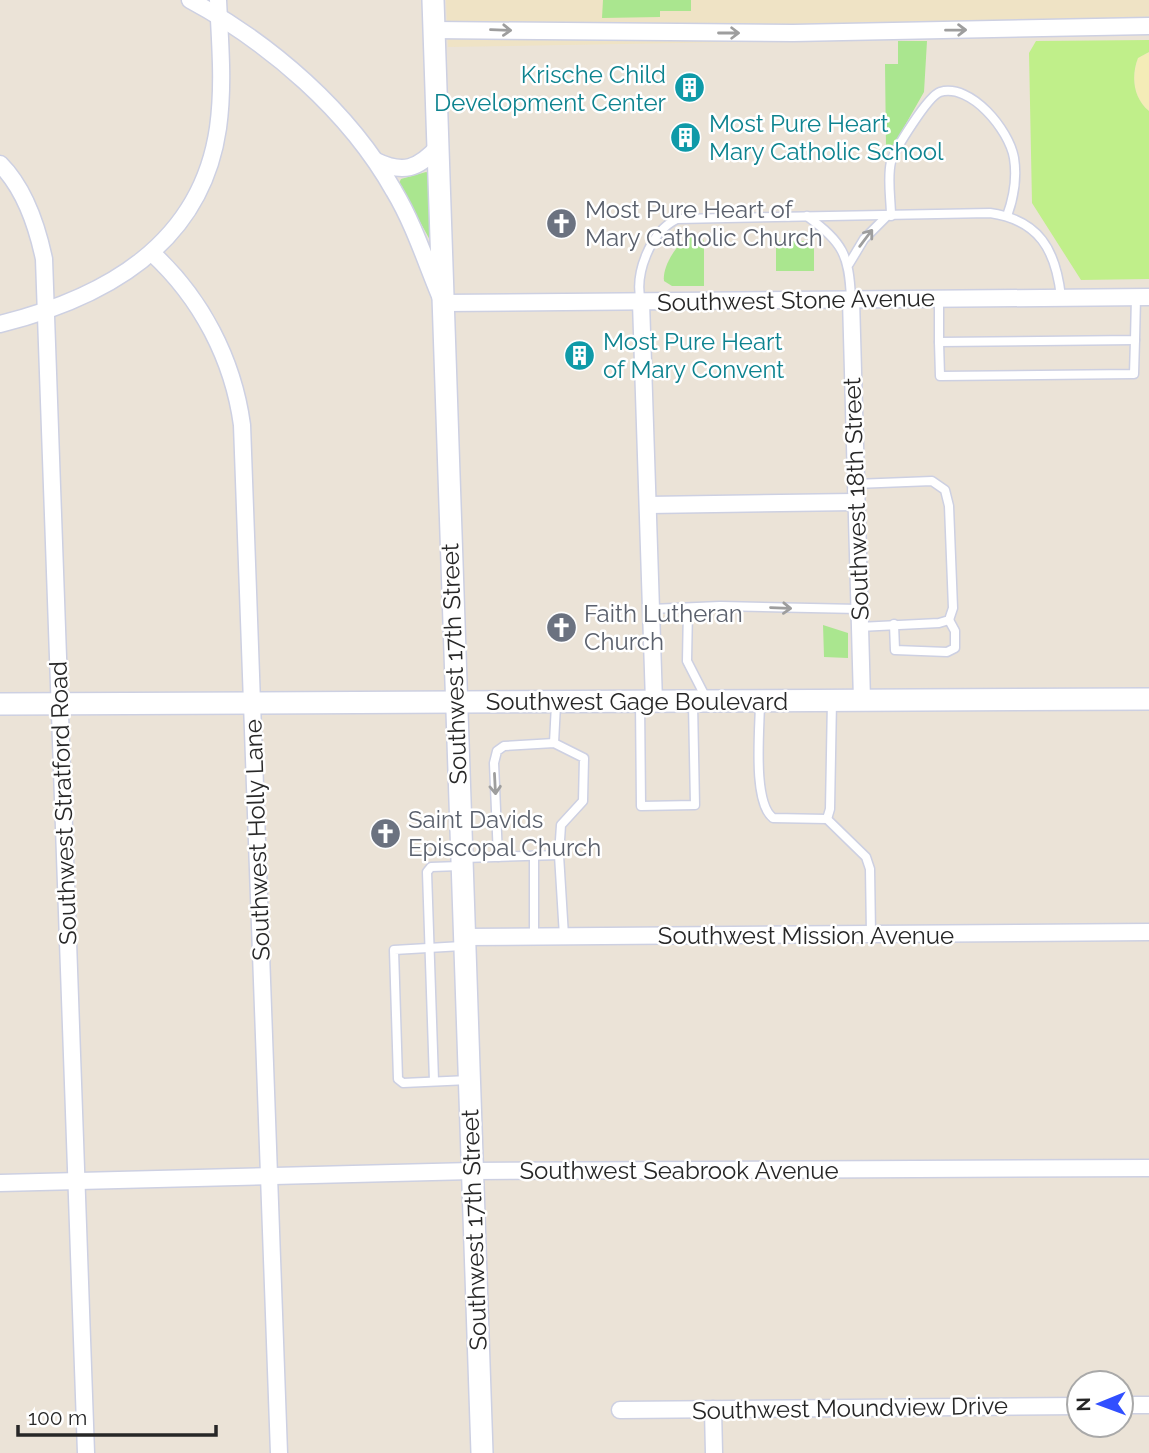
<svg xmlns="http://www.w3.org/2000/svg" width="1149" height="1453" font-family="Raleway,sans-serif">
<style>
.education{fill:#efe3c5}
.green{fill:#aae68f}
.sand{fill:#f4ecb7}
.pitch{fill:#c0ef8a}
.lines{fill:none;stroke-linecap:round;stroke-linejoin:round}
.lane-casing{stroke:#cdd0e2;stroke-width:11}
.street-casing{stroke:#cdd0e2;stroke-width:19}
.secondary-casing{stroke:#cdd0e2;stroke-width:24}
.lane{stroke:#fff;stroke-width:8}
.street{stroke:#fff;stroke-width:16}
.secondary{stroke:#fff;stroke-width:21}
.oneway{stroke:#9e9e9e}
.labels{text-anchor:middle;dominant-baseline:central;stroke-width:5;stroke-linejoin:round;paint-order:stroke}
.culture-label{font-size:24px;fill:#0d838f;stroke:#fff;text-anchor:start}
.worship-label{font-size:24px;fill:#5b616d;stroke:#fff;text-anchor:start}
.street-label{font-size:24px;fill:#272727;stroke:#fff}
</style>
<rect width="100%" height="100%" fill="#ebe3d7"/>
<path class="education" d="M446,0H1149V35L448,47Z"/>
<g class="green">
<path d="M603,0H691V11H660V17L602,18Z"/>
<path d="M898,41H927L924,92L891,150L886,148L885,64H898Z"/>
<path d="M426,172L429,173L431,242L399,183L401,179Z"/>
<path d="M692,235L701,237L704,241V286H672L664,281C662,266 678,241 692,235Z"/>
<rect x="776" y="241" width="38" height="30"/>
<path d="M823,625L848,633V658L824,657Z"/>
</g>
<path class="sand" d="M1149,52V111C1133,98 1131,76 1138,58Z"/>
<path class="pitch" d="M1149,40V52L1138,58C1131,76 1133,98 1149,111V279L1081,280L1032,203L1029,53L1036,41Z"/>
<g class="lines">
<defs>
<g id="lane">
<path d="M807,216C843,243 849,254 851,299"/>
<path d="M891,216C891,200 887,178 891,162C895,149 928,96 940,92C971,83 1009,130 1014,158C1017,177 1014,197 1007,216"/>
<path d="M849,264L864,239L887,216"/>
<path d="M939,298V342L1135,340L1136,297"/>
<path d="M641,302C634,274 650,232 677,219L990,213C1039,220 1056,250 1061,297"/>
<path d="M939,342L940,376L1134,374L1135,340"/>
<path d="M855,484L932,481L945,490L949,506L953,608L949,620L939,623L859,627"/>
<path d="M688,608L687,661L706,698"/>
<path d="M651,609L720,606L859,609"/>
<path d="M894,624L895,650L947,652L955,648V631L949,620"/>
<path d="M760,701C760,728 752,802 773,818L827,819L830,809L832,700"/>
<path d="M640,702L641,806L695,805L693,703"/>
<path d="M554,743L556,704"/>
<path d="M827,819L866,857L870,869L871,934"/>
<path d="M534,856V937"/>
<path d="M498,857L494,763L497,751L504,746L554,743L584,758L583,801L561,825L559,855L564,936"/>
<path d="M464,858L559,855"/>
<path d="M462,946L394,950L398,1079L403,1083L469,1080"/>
<path d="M434,1081L427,872L431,867L460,866"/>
</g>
<g id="street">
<path d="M190,0C270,43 349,111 394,191C415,226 427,266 443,303L1149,297"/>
<path d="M433,30L793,33L1149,26"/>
<path d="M376,161C403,174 418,169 438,147"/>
<path d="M0,164C25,189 37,226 44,259L86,1453"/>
<path d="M152,253C201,298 233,359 242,425L279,1453"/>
<path d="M851,299L862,700"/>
<path d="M641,302L654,702"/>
<path d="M0,324C105,298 201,245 218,128C224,85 220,43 218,0"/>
<path d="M648,505L855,502"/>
<path d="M464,937L1149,932"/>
<path d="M0,1183L472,1171L1149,1168"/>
<path d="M1121,1405H1149"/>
<path d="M713,1409L714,1453"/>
<path d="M620,1410L1079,1406"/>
</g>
<g id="secondary">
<path d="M433,0L482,1453"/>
<path d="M0,704L1149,699"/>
</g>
</defs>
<use href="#lane" class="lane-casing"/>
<use href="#street" class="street-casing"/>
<use href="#secondary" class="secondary-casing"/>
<use href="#lane" class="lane"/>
<use href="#street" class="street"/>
<use href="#secondary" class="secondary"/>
</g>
<defs><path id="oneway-shaft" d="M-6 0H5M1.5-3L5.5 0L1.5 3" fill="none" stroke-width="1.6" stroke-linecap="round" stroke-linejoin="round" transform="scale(1.75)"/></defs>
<g class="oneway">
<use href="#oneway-shaft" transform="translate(501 30) rotate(2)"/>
<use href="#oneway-shaft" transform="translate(956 30) rotate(-1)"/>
<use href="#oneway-shaft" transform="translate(729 33)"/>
<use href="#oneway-shaft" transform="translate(866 238) rotate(-53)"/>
<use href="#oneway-shaft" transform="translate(781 608) rotate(2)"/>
<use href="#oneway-shaft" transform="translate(495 784) rotate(87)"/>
</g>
<defs>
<symbol id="building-disc" viewBox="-11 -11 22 22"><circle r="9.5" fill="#0f9aa8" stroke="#fff"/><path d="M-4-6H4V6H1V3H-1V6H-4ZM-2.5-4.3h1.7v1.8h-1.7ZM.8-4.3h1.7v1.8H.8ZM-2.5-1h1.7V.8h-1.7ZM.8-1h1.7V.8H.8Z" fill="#fff"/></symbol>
<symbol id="church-disc" viewBox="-11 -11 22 22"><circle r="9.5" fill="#6b7280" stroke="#fff"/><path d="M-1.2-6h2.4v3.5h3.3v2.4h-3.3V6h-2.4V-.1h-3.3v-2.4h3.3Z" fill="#fff"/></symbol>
</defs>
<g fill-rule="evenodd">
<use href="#building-disc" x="672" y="70" width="35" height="35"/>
<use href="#building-disc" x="668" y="120" width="35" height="35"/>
<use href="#church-disc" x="544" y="206" width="35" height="35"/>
<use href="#building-disc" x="562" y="338" width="35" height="35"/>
<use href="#church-disc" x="544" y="610" width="35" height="35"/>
<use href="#church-disc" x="368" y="816" width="35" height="35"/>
</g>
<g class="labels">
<g class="culture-label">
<text x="666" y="74" text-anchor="end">Krische Child<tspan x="666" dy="28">Development Center</tspan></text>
<text x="709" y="123">Most Pure Heart<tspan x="709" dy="28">Mary Catholic School</tspan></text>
<text x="603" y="341">Most Pure Heart<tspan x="603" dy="28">of Mary Convent</tspan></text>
</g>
<g class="worship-label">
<text x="585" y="209">Most Pure Heart of<tspan x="585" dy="28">Mary Catholic Church</tspan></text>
<text x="584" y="613">Faith Lutheran<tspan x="584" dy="28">Church</tspan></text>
<text x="408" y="819">Saint Davids<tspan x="408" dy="28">Episcopal Church</tspan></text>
</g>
<g class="street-label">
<text transform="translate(796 300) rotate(-1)">Southwest Stone Avenue</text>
<text transform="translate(856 499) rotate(-92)">Southwest 18th Street</text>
<text transform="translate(454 664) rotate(-92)">Southwest 17th Street</text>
<text x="637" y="701">Southwest Gage Boulevard</text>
<text transform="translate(63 803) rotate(-92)">Southwest Stratford Road</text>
<text transform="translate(257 840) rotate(-92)">Southwest Holly Lane</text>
<text x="806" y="935">Southwest Mission Avenue</text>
<text x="679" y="1170">Southwest Seabrook Avenue</text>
<text transform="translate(474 1230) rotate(-92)">Southwest 17th Street</text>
<text transform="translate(850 1408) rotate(-1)">Southwest Moundview Drive</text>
</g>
</g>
<g transform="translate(1100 1404) rotate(269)"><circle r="33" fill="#ffffff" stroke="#a9a9a9" stroke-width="2"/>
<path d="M0-5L12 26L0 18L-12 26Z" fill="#314fff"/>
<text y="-10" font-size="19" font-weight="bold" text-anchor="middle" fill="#272727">N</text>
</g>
<path d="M18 1425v10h198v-10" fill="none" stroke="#272727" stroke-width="3.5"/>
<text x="28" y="1425" font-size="21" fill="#272727" stroke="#ffffff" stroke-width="5" paint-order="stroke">100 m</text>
</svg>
